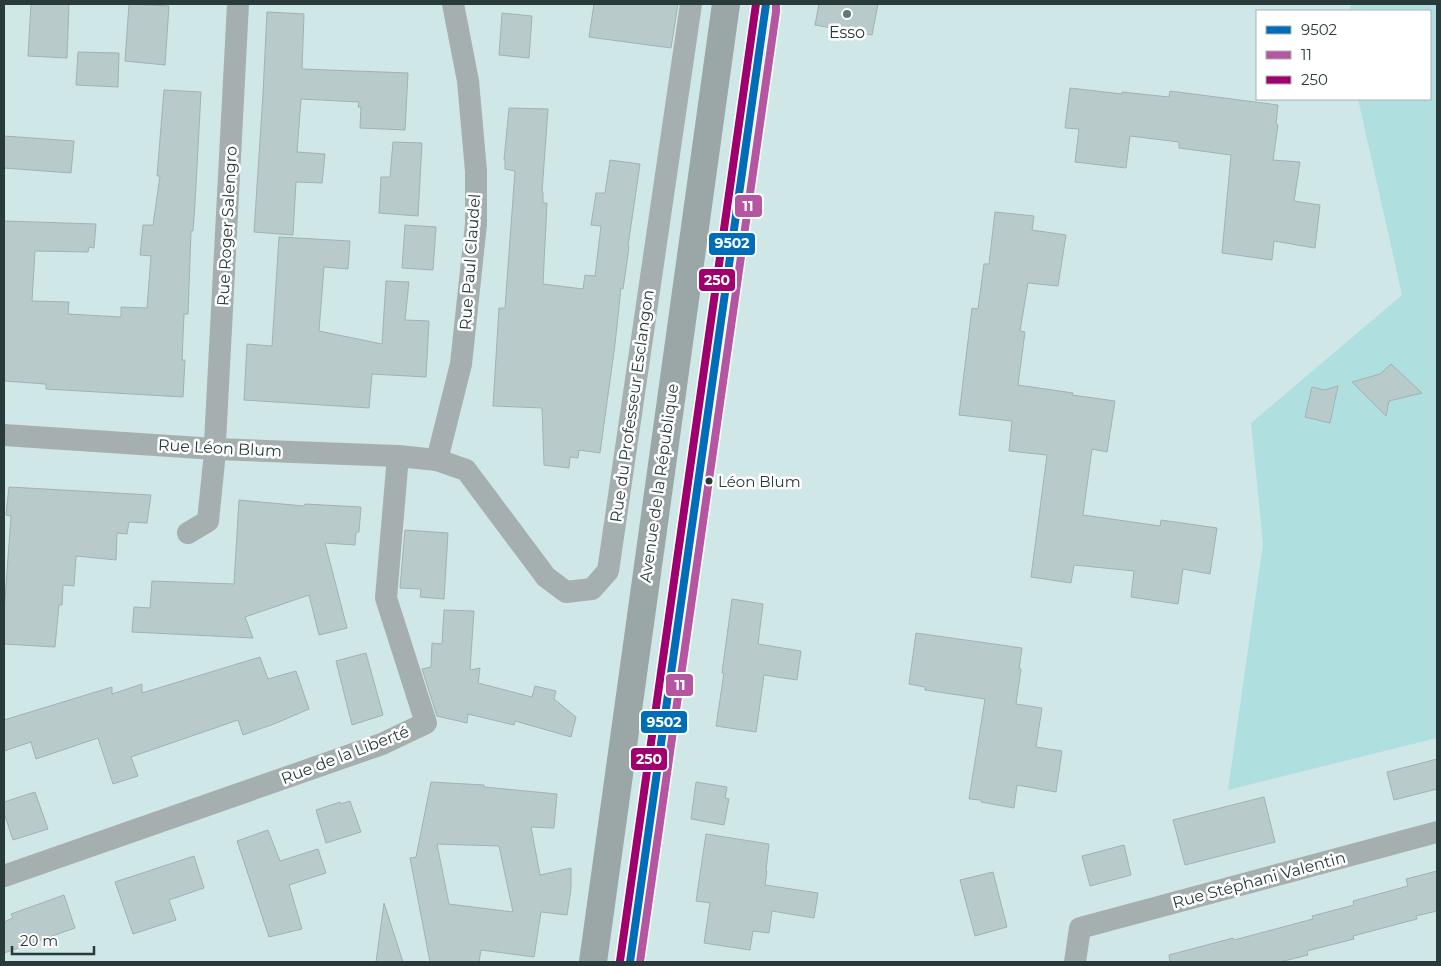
<svg xmlns="http://www.w3.org/2000/svg" width="1441" height="966" font-family="Montserrat,sans-serif">
<style>
.green{fill:#afe0df}
.building{fill:#b8caca;stroke:#a0b3b2;fill-rule:evenodd}
.lines{fill:none;stroke-linecap:round;stroke-linejoin:round}
.minor{stroke:#a6afaf;stroke-width:22}
.primary{stroke:#9ba7a7;stroke-width:28}
.bus-1-casing{stroke:#fff;stroke-width:11}
.bus-2-casing{stroke:#fff;stroke-width:11}
.bus-3-casing{stroke:#fff;stroke-width:11}
.bus-1{stroke:#006db8;stroke-width:8}
.bus-2{stroke:#b456a1;stroke-width:8}
.bus-3{stroke:#a0006e;stroke-width:8}
.poi-dot{fill:#637776;stroke:#fff;stroke-width:2}
.bus-dot{fill:#293a3a;stroke:#fff;stroke-width:2}
.labels{text-anchor:middle;dominant-baseline:central;stroke-width:5;stroke-linejoin:round;paint-order:stroke}
.bus-label{font-size:15px;fill:#293a3a;stroke:#fff;text-anchor:start}
.poi-label{font-size:16px;fill:#293a3a;stroke:#fff}
.street-label{font-size:16px;fill:#293a3a;stroke:#fff}
.line-badge{stroke:#fff;stroke-width:2}
.badge-label{font-size:14px;text-anchor:middle;font-weight:bold;fill:#fff}
</style>
<rect width="100%" height="100%" fill="#cfe7e6"/>
<path class="green" d="M1351,4H1437V738L1228,790L1263,544L1251,423L1402,295L1358,99H1430V11H1350Z"/>
<g class="building">
<path d="M31,4H69L67,58L28,56Z"/>
<path d="M129,4L169,6L165,65L125,61Z"/>
<path d="M594,4H678L671,48L589,37Z"/>
<path d="M819,4H878L872,35L815,25Z"/>
<path d="M267,12L304,14L302,69L408,73L405,130L360,128L361,107H358L359,102L301,99L297,152L325,154L322,183L296,182L293,235L254,232L263,94Z"/>
<path d="M502,13L532,16L529,58L499,55Z"/>
<path d="M78,52L119,53L118,87L76,85Z"/>
<path d="M1070,88L1122,94V92L1169,97L1170,91L1278,105L1276,124L1278,125L1273,160L1300,162L1294,201L1320,205L1315,248L1274,241L1272,260L1222,253L1231,155L1179,148V142L1130,136L1126,168L1075,162L1079,129L1065,128Z"/>
<path d="M164,90L201,92L195,203L193,231H191L188,314H184L182,360H185L183,397L46,389V384L4,381V221L96,224L94,248L89,247L88,252L35,251L32,301L69,302L68,314L121,317V307L147,308L151,256L140,255L143,225H153L160,176H157Z"/>
<path d="M509,108L548,109L542,192H543V203H547L543,284L583,289L585,275L595,276L601,226L591,225L596,193H605L610,160L640,164L628,246L629,247L623,289L621,288L615,344L600,453L579,450L578,458L570,457L569,468L544,465L542,408L493,406L499,308H505L515,171L505,169V160H504Z"/>
<path d="M4,136L74,141L71,173L4,168Z"/>
<path d="M393,142L422,143L418,216L379,213L381,177H390Z"/>
<path d="M995,212L1034,216L1032,230L1066,235L1058,286L1028,283L1020,331L1025,332L1018,385L1073,393L1072,395L1115,401L1107,452L1092,449L1083,515L1160,526L1161,520L1217,528L1210,574L1183,569L1178,604L1131,597L1134,571L1074,565L1071,583L1031,577L1047,455L1009,451L1012,421L959,415L972,308L978,309L984,264H989Z"/>
<path d="M405,225L436,227L433,270L402,268Z"/>
<path d="M279,237L350,241L348,269L324,267L319,331L382,344L386,281L409,282L405,320L429,321L426,377L372,374L369,408L244,400L247,344L272,346Z"/>
<path d="M1391,364L1422,393L1389,401L1386,416L1352,382L1380,374Z"/>
<path d="M1338,386L1330,423L1305,417L1312,387L1324,390Z"/>
<path d="M9,487L151,495L147,523L129,522L127,534L117,533L116,560L76,556L74,586L63,585L62,605H59L55,647L4,644V613L11,516L6,515Z"/>
<path d="M239,500L304,506L305,504L361,507L359,532H356L355,545L325,543L347,628L319,635L309,595L245,617L253,638L132,632L134,607L150,608L152,581L234,584Z"/>
<path d="M405,530L448,533L444,599L420,597L421,589L400,588Z"/>
<path d="M732,599L763,604L758,644L801,651L797,680L764,675L756,732L716,726L724,673H722Z"/>
<path d="M444,610L474,611L470,670L480,668L478,683L532,697L535,686L556,691L554,699L576,717L571,737L515,721L514,725L468,714L467,723L437,716L422,669L431,667L432,643L442,644Z"/>
<path d="M916,633L1022,648L1019,669H1021L1016,704L1042,708L1036,747L1062,751L1056,792L1017,785L1014,808L981,802V800L969,799L985,699L925,690V687L909,684Z"/>
<path d="M366,653L383,715L352,725L336,661Z"/>
<path d="M260,657L268,679L296,671L309,709L274,724L243,735L238,720L131,757L138,776L113,784L98,738L36,759L31,742L4,751V720L112,687V694L142,684V693Z"/>
<path d="M1437,759V789L1394,800L1387,772Z"/>
<path d="M431,782L484,785V787L557,794L554,828L531,827L540,875L571,868V889L567,915L541,912L534,957L481,950L479,962H430L410,858L416,857ZM437,844L499,846L513,912L449,904Z"/>
<path d="M696,782L727,787L725,798L729,799L724,825L691,819Z"/>
<path d="M35,792L48,829L13,840L4,813V802Z"/>
<path d="M1264,797L1275,842L1185,865L1173,820Z"/>
<path d="M350,801L361,832L326,843L316,810L340,802L341,804Z"/>
<path d="M268,830L280,861L318,849L326,873L289,885L302,929L269,937L237,841Z"/>
<path d="M706,834L769,844L766,870L767,871L765,885L818,893L814,918L772,911L769,933L753,931L750,950L704,943L710,903L696,901Z"/>
<path d="M1124,845L1131,875L1090,886L1082,856Z"/>
<path d="M194,856L204,888L169,900L176,920L133,934L115,882Z"/>
<path d="M1437,871V911L1416,916L1417,919L1353,936L1354,939L1307,951L1308,955L1280,962H1170L1169,955L1233,938L1234,940L1313,919L1312,916L1354,905L1353,901L1408,886L1406,879Z"/>
<path d="M993,872L1007,927L975,936L960,880Z"/>
<path d="M64,895L75,928L4,953V922L13,918L11,914Z"/>
<path d="M384,903L403,962H376Z"/>
</g>
<g class="lines">
<g class="minor">
<path d="M4,435L215,449L398,456L437,460L466,470L546,577L566,592L592,589L608,571L691,4"/>
<path d="M437,460L461,364L476,224V171L468,81L453,4"/>
<path d="M188,533L208,521L214,462L238,4"/>
<path d="M4,876L382,744L426,723L386,598L398,456"/>
<path d="M1075,962L1080,928L1437,832"/>
</g>
<g class="primary">
<path d="M593,962L726,4"/>
<path d="M630,962L766,11V4"/>
</g>
<defs>
<path id="bus-1" d="M630,962L766,4"/>
<path id="bus-2" d="M640,962L776,12V4"/>
<path id="bus-3" d="M620,961L756,4"/>
</defs>
<use href="#bus-1" class="bus-1-casing"/>
<use href="#bus-2" class="bus-2-casing"/>
<use href="#bus-3" class="bus-3-casing"/>
<use href="#bus-1" class="bus-1"/>
<use href="#bus-2" class="bus-2"/>
<use href="#bus-3" class="bus-3"/>
</g>
<circle class="poi-dot" cx="847" cy="14" r="5"/>
<circle class="bus-dot" cx="709" cy="481" r="4.5"/>
<g class="labels">
<g class="bus-label">
<text x="718" y="481">Léon Blum</text>
</g>
<g class="poi-label">
<text x="847" y="32">Esso</text>
</g>
<g class="street-label">
<text transform="translate(227 226) rotate(-87)">Rue Roger Salengro</text>
<text transform="translate(470 262) rotate(-86)">Rue Paul Claudel</text>
<text transform="translate(632 406) rotate(-82)">Rue du Professeur Esclangon</text>
<text transform="translate(220 448) rotate(3)">Rue Léon Blum</text>
<text transform="translate(659 483) rotate(-82)">Avenue de la République</text>
<text transform="translate(345 755) rotate(-21)">Rue de la Liberté</text>
<text transform="translate(1259 880) rotate(-15)">Rue Stéphani Valentin</text>
</g>
</g>
<g class="line-badge">
<rect x="734" y="194" width="29" height="24" rx="5" fill="#b456a1"/>
<rect x="708" y="232" width="48" height="24" rx="5" fill="#006db8"/>
<rect x="698" y="268" width="38" height="24" rx="5" fill="#a0006e"/>
<rect x="665" y="673" width="29" height="24" rx="5" fill="#b456a1"/>
<rect x="640" y="710" width="48" height="24" rx="5" fill="#006db8"/>
<rect x="630" y="747" width="38" height="24" rx="5" fill="#a0006e"/>
</g>
<g class="badge-label">
<text x="748" y="211">11</text>
<text x="732" y="248">9502</text>
<text x="717" y="285">250</text>
<text x="680" y="690">11</text>
<text x="664" y="727">9502</text>
<text x="649" y="764">250</text>
</g>
<rect width="1441" height="966" fill="none" stroke="#293a3a" stroke-width="10"/>
<rect x="1256" y="10" width="175" height="90" fill="#ffffff" stroke="#a9b0b0"/>
<rect x="1266" y="26" width="25" height="8" fill="#006db8" stroke="#a9b0b0"/>
<text x="1301" y="35" font-size="15" fill="#293a3a">9502</text>
<rect x="1266" y="51" width="25" height="8" fill="#b456a1" stroke="#a9b0b0"/>
<text x="1301" y="60" font-size="15" fill="#293a3a">11</text>
<rect x="1266" y="76" width="25" height="8" fill="#a0006e" stroke="#a9b0b0"/>
<text x="1301" y="85" font-size="15" fill="#293a3a">250</text>
<path d="M12 946v8h82v-8" fill="none" stroke="#293a3a" stroke-width="2.5"/>
<text x="20" y="946" font-size="15" fill="#293a3a" stroke="#ffffff" stroke-width="4" paint-order="stroke">20 m</text>
</svg>
